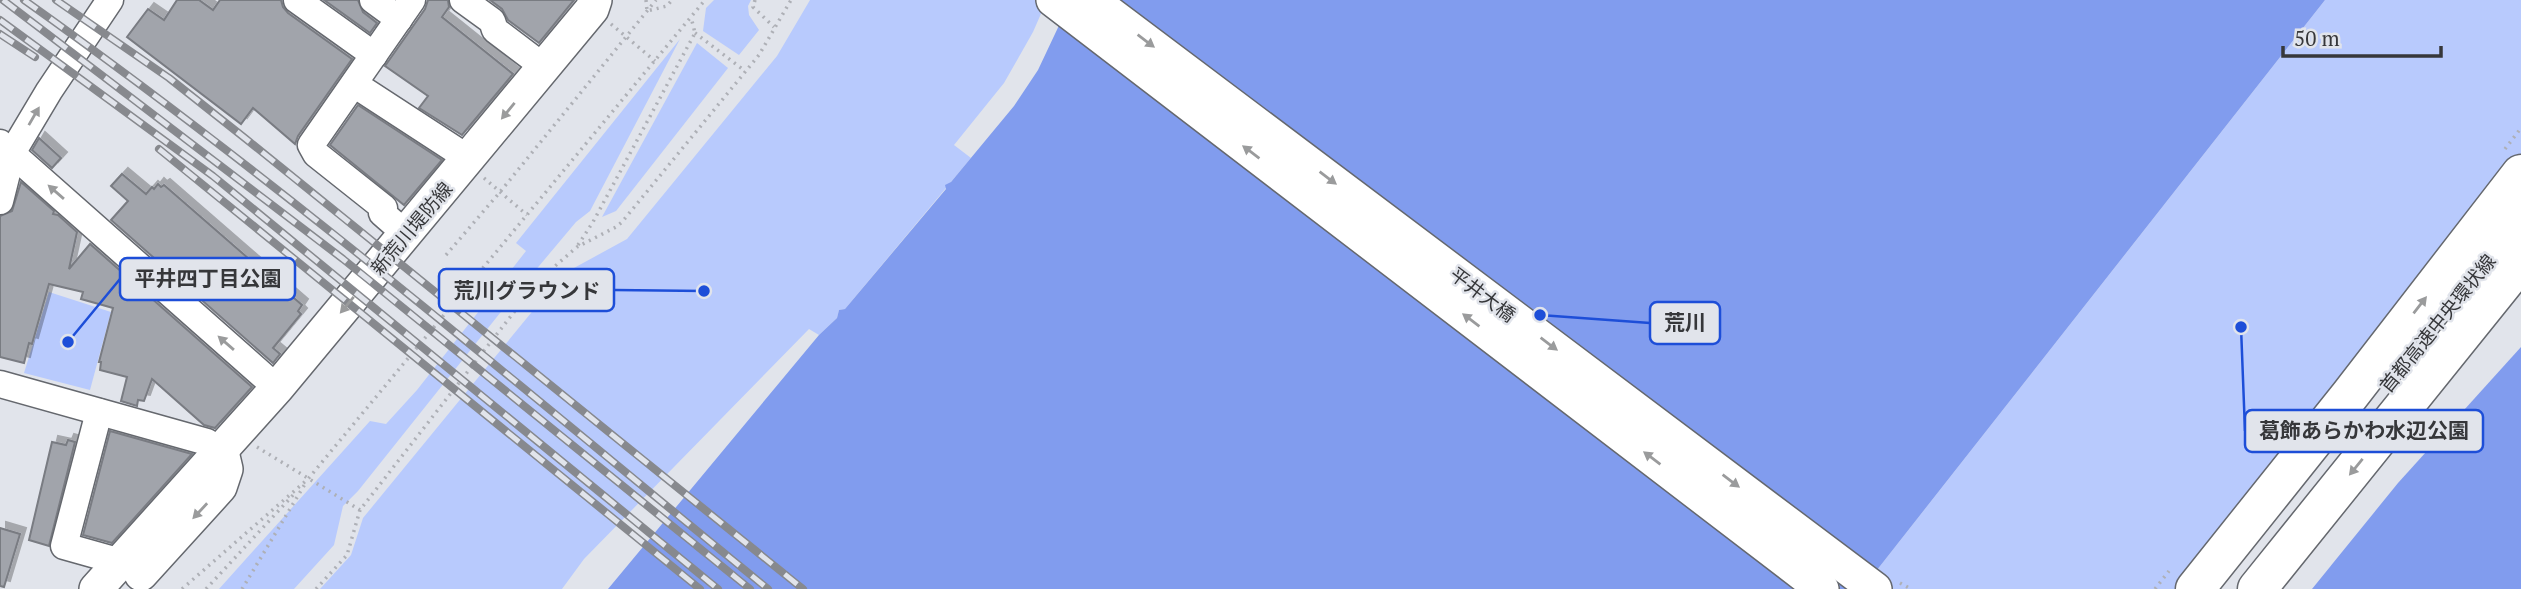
<svg xmlns="http://www.w3.org/2000/svg" width="2521" height="589" font-family="'PT Serif','Noto Sans JP',serif">
<style>
.green{fill:#b8cafd}
.water{fill:#819cee}
.building{fill:#a1a4ab;stroke:#797b82;stroke-width:2;filter:url(#shadow)}
.lines{fill:none;stroke-linecap:round;stroke-linejoin:round}
.minor-casing{stroke:#65686e;stroke-width:29}
.major-casing{stroke:#65686e;stroke-width:36}
.highway-casing{stroke:#65686e;stroke-width:41}
.path{stroke:#aeb0b6;stroke-width:3.5;stroke-dasharray:2 5;stroke-linecap:butt}
.minor{stroke:#fff;stroke-width:26}
.major{stroke:#fff;stroke-width:33}
.highway{stroke:#fff;stroke-width:38}
.rail-casing{stroke:#87898e;stroke-width:8}
.rail{stroke:#e1e4eb;stroke-width:5;stroke-dasharray:16;stroke-linecap:butt}
.oneway{fill:#9a9b9c}
.labels{text-anchor:middle;dominant-baseline:central;stroke-width:5;stroke-linejoin:round;paint-order:stroke}
.street-label{font-size:19px;fill:#36373a;stroke:#e1e4eb}
.leader{fill:none;stroke:#1d4ed8;stroke-width:2.5}
.callout-dot{fill:#1d4ed8;stroke:#e1e4eb;stroke-width:2.5}
.callout{fill:#e1e4eb;stroke:#1d4ed8;stroke-width:2.5}
.callout-label{font-size:21px;text-anchor:middle;font-weight:bold;fill:#36373a}
</style>
<defs>
<filter id="shadow"><feDropShadow dx="6" dy="-6" stdDeviation="0" flood-color="#0004"/></filter>
</defs>
<rect width="100%" height="100%" fill="#e1e4eb"/>
<g class="green">
<path d="M714,0H751L748,6L749,15L759,30L739,55L703,31L706,8Z"/>
<path d="M810,0H1047L1033,32L1004,83L954,145L971,158L845,309L839,310L837,318L819,335L809,329L584,559L562,589H320L351,555L363,518L563,274L627,239L777,56Z"/>
<path d="M2325,0H2521V192L2204,589H1862Z"/>
<path d="M680,39L590,211L576,222L508,303L358,491L343,506L334,545L294,589H219L370,421L386,424L417,390L526,251L516,243Z"/>
<path d="M697,43L728,68L616,211L602,217Z"/>
<path d="M49,292L111,312L90,390L24,373Z"/>
</g>
<g class="water">
<path d="M1071,0H2325L1862,589H608L819,335L837,318L839,310L845,309L946,189L945,185L951,182L1014,106L1038,70Z"/>
<path d="M2521,347V589H2312L2398,483Z"/>
</g>
<g class="building">
<path d="M177,0H199L213,10L220,0H281L283,7L288,13L352,59L298,136L295,144L253,108L241,124L127,37L148,9L164,20Z"/>
<path d="M324,0H358L363,12L377,23L370,33Z"/>
<path d="M428,0H448L449,7L442,17L513,74L462,135L419,108L428,96L385,66L425,9Z"/>
<path d="M490,0H574L539,43L508,20L502,9Z"/>
<path d="M358,105L442,160L404,205L330,145Z"/>
<path d="M39,138L61,158L52,168L32,150Z"/>
<path d="M122,174L146,194L152,187L154,189L158,184L161,187L164,185L302,305L298,311L301,314L273,348L280,354L273,363L111,220L128,201L111,186Z"/>
<path d="M21,182L54,211L53,214L58,215L77,232L69,269L90,244L252,387L215,428L204,425L152,379L144,401L138,400L137,406L121,401L127,377L100,370L101,362H99L113,308L81,299L83,292L49,284L32,344L29,343L24,363L0,357V216L12,211Z"/>
<path d="M110,431L192,454L112,543L83,535Z"/>
<path d="M68,440L75,442L49,546L29,540L52,442L66,445Z"/>
<path d="M0,528L20,534L4,587L0,586Z"/>
</g>
<g class="lines">
<defs>
<g id="minor">
<path d="M297,0L374,55"/>
<path d="M373,0L399,19"/>
<path d="M463,0L492,21L495,30L544,67"/>
<path d="M354,84L460,153L466,163"/>
<path d="M0,143L277,388"/>
<path d="M0,201L12,153L49,91L110,0"/>
<path d="M406,234L382,213L384,208L316,154L311,145L412,0"/>
<path d="M0,384L207,442L222,452"/>
<path d="M99,412L64,546L121,562"/>
</g>
<g id="major">
<path d="M1053,0L1822,589"/>
<path d="M1092,0L1875,589"/>
<path d="M141,574L220,487L226,469L222,452"/>
<path d="M96,589L277,388L592,9L595,0"/>
</g>
<g id="highway">
<path d="M2477,273L2521,219"/>
<path d="M2195,589L2350,395L2521,174"/>
<path d="M2257,589L2521,261"/>
</g>
</defs>
<use href="#minor" class="minor-casing"/>
<use href="#major" class="major-casing"/>
<use href="#highway" class="highway-casing"/>
<g class="path">
<path d="M646,0L647,11L667,6L672,0"/>
<path d="M755,0L753,7L774,27"/>
<path d="M611,24L655,61"/>
<path d="M695,33L745,71"/>
<path d="M2505,149L2521,128"/>
<path d="M484,178L527,215"/>
<path d="M578,245L593,222L695,33L691,17"/>
<path d="M446,255L500,192L656,0"/>
<path d="M257,447L360,510"/>
<path d="M1900,583L1911,589"/>
<path d="M182,589L308,479L705,0"/>
<path d="M206,589L295,493"/>
<path d="M242,589L305,484"/>
<path d="M316,589L347,555L360,510L539,280L577,247L616,227L622,222L759,55L791,0"/>
<path d="M2155,589L2169,571"/>
</g>
<use href="#minor" class="minor"/>
<use href="#major" class="major"/>
<use href="#highway" class="highway"/>
<defs>
<g id="rail">
<path d="M3,0L343,259L750,589"/>
<path d="M24,0C282,183 523,389 768,589"/>
<path d="M56,0L169,78L246,139L803,589"/>
<path d="M0,20L213,176L718,589"/>
<path d="M0,34L35,57"/>
<path d="M159,149L700,589"/>
</g>
</defs>
<use href="#rail" class="rail-casing"/>
<use href="#rail" class="rail"/>
</g>
<defs><path id="oneway-solid" d="M-6-.8H1V-3.2L6.5 0L1 3.2V.8H-6Z" transform="scale(1.75)"/></defs>
<g class="oneway">
<use href="#oneway-solid" transform="translate(1146 41) rotate(37)"/>
<use href="#oneway-solid" transform="translate(508 111) rotate(129)"/>
<use href="#oneway-solid" transform="translate(34 116) rotate(-60)"/>
<use href="#oneway-solid" transform="translate(1251 152) rotate(-143)"/>
<use href="#oneway-solid" transform="translate(1328 178) rotate(37)"/>
<use href="#oneway-solid" transform="translate(56 192) rotate(-139)"/>
<use href="#oneway-solid" transform="translate(347 305) rotate(130)"/>
<use href="#oneway-solid" transform="translate(2420 305) rotate(-52)"/>
<use href="#oneway-solid" transform="translate(1471 320) rotate(-143)"/>
<use href="#oneway-solid" transform="translate(226 343) rotate(-139)"/>
<use href="#oneway-solid" transform="translate(1549 344) rotate(37)"/>
<use href="#oneway-solid" transform="translate(1652 458) rotate(-143)"/>
<use href="#oneway-solid" transform="translate(2356 467) rotate(129)"/>
<use href="#oneway-solid" transform="translate(1731 481) rotate(37)"/>
<use href="#oneway-solid" transform="translate(200 511) rotate(133)"/>
</g>
<g class="labels">
<g class="street-label">
<text transform="translate(411 228) rotate(-50)">新荒川堤防線</text>
<text transform="translate(1483 294) rotate(37)">平井大橋</text>
<text transform="translate(2437 323) rotate(-51)">首都高速中央環状線</text>
</g>
</g>
<path class="leader" d="M68 342L120 279M704 291L614 290M1540 315L1650 323M2241 327L2245 431"/>
<g class="callout-dot">
<circle cx="68" cy="342" r="7"/>
<circle cx="704" cy="291" r="7"/>
<circle cx="1540" cy="315" r="7"/>
<circle cx="2241" cy="327" r="7"/>
</g>
<g class="callout">
<rect x="120" y="258" width="175" height="42" rx="7"/>
<rect x="439" y="269" width="175" height="42" rx="7"/>
<rect x="1650" y="302" width="70" height="42" rx="7"/>
<rect x="2245" y="410" width="238" height="42" rx="7"/>
</g>
<g class="callout-label">
<text x="208" y="286">平井四丁目公園</text>
<text x="527" y="298">荒川グラウンド</text>
<text x="1685" y="330">荒川</text>
<text x="2364" y="438">葛飾あらかわ水辺公園</text>
</g>
<path d="M2283 46v10h158v-10" fill="none" stroke="#36373a" stroke-width="3.5"/>
<text x="2294" y="46" font-size="21" fill="#36373a" stroke="#e1e4eb" stroke-width="5" paint-order="stroke">50 m</text>
</svg>
